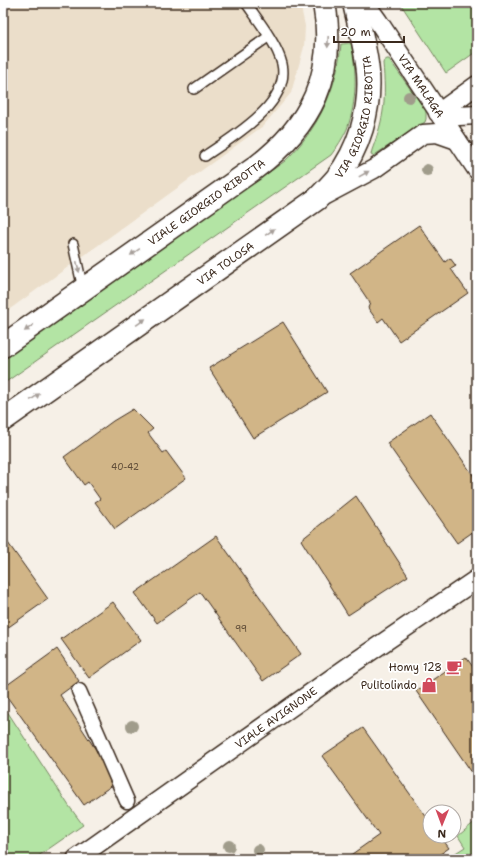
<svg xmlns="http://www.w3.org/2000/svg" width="480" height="862" font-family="'Shantell Sans',sans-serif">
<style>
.built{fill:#ebdeca}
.green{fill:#b3e4a4;stroke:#778761}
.building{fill:#d1b587;stroke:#3b2a1e}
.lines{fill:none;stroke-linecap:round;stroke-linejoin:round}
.service-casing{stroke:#3b2a1e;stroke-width:12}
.pedestrian-casing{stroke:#3b2a1e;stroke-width:17}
.minor-casing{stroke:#3b2a1e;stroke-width:21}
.tertiary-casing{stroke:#3b2a1e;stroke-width:25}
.service{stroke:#fff;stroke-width:9}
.pedestrian{stroke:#fff;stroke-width:14}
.minor{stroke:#fff;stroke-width:18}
.tertiary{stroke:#fff;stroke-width:22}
.tree{fill:#a09c8b}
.oneway{fill:#a79f9a}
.labels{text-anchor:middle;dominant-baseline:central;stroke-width:3.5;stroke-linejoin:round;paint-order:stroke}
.number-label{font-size:9px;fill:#604d38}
.street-label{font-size:11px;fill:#3b2a1e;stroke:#fff}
.poi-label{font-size:11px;fill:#3b2a1e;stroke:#fff;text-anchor:end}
</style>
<rect width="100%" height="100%" fill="#f6f0e7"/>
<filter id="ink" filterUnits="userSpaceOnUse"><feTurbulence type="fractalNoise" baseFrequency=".025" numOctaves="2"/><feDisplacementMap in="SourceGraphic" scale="8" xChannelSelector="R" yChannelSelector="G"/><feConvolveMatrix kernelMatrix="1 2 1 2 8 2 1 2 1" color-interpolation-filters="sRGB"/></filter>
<g filter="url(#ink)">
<path class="built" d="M3,3H300L305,26L304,47L291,93L263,126L3,314Z"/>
<g class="green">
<path d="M400,3H477V51L446,73Z"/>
<path d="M351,43C357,71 357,102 347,129C343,138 337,147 331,155L3,384V359L285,161C318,129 337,90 341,44Z"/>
<path d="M387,59H389L426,111V119L425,122L373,156L371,155L372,150C385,116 386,99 383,63L384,61Z"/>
<path d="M3,705L69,806L83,825L34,859H3Z"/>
<path d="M477,820V859H446L465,847L458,836Z"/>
</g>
<g class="building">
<path d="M419,225L445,262L450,258L456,266L451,269L468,293L399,341L383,318L378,322L368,308L370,303L350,273Z"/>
<path d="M283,322L327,392L253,438L209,368Z"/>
<path d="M133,409L153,429L148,433L163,453L166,451L186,478L115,529L95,502L100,499L88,482L84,485L64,457L113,421Z"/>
<path d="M430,413L477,481V529L457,543L387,443Z"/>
<path d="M356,496L408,576L348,615L301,540Z"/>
<path d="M3,536L48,599L3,631Z"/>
<path d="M216,536L301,654L263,681L200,592L157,623L135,593Z"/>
<path d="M113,602L141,640L89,678L61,639Z"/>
<path d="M57,649L79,681L60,695L117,782L84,805L3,691V688Z"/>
<path d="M466,657L477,673V780L416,691Z"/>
<path d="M363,728L430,822V836H440L449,848L433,859H345L379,835L322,756Z"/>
</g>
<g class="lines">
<defs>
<g id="service">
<path d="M194,89L268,37"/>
<path d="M205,156C232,137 291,104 282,64C277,44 258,20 246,3"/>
<path d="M73,244L83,289"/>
</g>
<path id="pedestrian" d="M79,691L127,801"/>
<g id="minor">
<path id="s1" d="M365,3L378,21L477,170"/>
<path d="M438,113L477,85"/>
<path d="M441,117L477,115"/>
<path d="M325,195L374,169L423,134L437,133L457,140"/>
<path id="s2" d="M76,859L349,666L477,579"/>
</g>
<g id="tertiary">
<path id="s3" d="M3,346L255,168C311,126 337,74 324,3"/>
<path id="s4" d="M3,420L317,199C323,193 330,186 336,179C359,149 371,111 368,72C366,49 359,26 354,3"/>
</g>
</defs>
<use href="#service" class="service-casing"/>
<use href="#pedestrian" class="pedestrian-casing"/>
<use href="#minor" class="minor-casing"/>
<use href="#tertiary" class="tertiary-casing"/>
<use href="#service" class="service"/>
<use href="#pedestrian" class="pedestrian"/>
<use href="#minor" class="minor"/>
<use href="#tertiary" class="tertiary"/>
</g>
<g class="tree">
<circle cx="409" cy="97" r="6"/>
<circle cx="427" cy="170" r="6"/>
<circle cx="132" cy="726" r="6"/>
<circle cx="229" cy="846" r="6"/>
<circle cx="258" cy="850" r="6"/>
</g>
<defs><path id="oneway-solid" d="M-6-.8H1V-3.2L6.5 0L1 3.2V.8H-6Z"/></defs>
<g class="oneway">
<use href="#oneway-solid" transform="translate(328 42) rotate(92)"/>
<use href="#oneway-solid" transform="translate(364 174) rotate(-29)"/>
<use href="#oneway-solid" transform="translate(270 232) rotate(-35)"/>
<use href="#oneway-solid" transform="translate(135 252) rotate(145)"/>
<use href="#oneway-solid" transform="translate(78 267) rotate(77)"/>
<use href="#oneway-solid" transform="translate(141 322) rotate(-35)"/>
<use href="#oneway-solid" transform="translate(29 328) rotate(144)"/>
<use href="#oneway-solid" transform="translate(35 397) rotate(-35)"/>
</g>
</g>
<defs>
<symbol id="cafe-bare" viewBox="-9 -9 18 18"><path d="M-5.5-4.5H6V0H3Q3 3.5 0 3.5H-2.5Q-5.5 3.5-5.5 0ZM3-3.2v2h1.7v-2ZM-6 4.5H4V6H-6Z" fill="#d1495b" stroke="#fff" stroke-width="2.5" paint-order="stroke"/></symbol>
<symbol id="shop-bare" viewBox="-9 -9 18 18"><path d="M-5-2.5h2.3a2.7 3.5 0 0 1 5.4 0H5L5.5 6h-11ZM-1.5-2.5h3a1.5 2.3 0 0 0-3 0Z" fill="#d1495b" stroke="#fff" stroke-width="2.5" paint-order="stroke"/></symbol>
</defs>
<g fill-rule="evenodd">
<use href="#cafe-bare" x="443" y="656" width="22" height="22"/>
<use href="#shop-bare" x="418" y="674" width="22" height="22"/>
</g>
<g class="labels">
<g class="number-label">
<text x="125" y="467">40-42</text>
<text x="241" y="629">99</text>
</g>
<g class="street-label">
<text stroke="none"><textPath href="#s1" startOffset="100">VIA MALAGA</textPath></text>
<text stroke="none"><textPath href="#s4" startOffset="478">VIA GIORGIO RIBOTTA</textPath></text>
<text stroke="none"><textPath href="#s3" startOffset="249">VIALE GIORGIO RIBOTTA</textPath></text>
<text stroke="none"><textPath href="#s4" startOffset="272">VIA TOLOSA</textPath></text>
<text stroke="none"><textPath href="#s2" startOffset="245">VIALE AVIGNONE</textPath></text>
</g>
<g class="poi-label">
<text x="442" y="667">Homy 128</text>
<text x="417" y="685">Pulitolindo</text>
</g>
</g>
<rect width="480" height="862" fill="none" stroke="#fff" stroke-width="16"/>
<rect x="8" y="8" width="464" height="846" fill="none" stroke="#3b2a1e" stroke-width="1.5" filter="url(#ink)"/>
<g transform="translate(442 824) rotate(181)"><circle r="19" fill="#ffffff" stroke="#b1aaa5"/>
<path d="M0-3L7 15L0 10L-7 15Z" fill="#d1495b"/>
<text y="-6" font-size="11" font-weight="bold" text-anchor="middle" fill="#3b2a1e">N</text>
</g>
<path d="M334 36v6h70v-6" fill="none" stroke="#3b2a1e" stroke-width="2"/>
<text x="340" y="36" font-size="12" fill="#3b2a1e" stroke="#ffffff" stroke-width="3" paint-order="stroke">20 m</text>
</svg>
